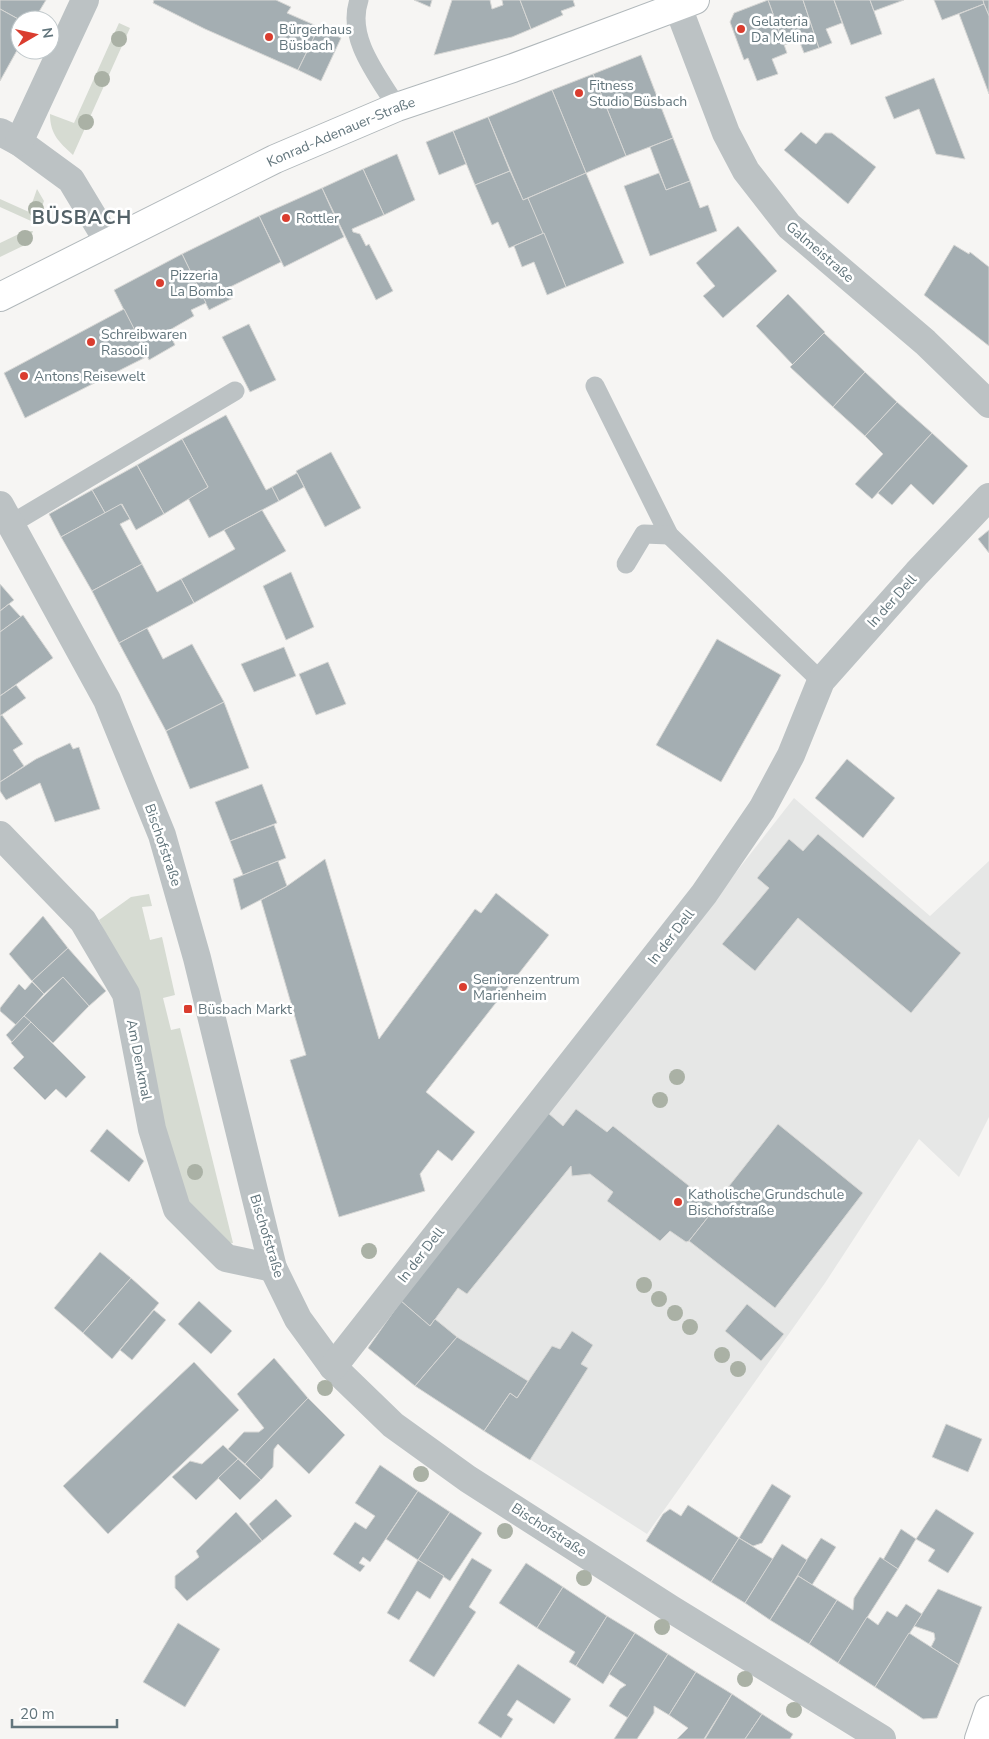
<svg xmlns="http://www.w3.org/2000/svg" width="989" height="1739" font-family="'Nunito Sans',sans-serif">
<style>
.built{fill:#e6e7e6}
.green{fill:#d6dbd2}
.building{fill:#a4aeb2;stroke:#d7d7d5}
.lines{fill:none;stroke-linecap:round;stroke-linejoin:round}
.secondary-casing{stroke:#b1b8bb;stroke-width:30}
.primary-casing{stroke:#b0b6b9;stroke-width:30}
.lane{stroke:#bcc2c4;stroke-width:19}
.street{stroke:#bcc2c4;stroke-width:28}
.secondary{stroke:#fff;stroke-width:28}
.primary{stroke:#fff;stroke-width:28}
.tree{fill:#aab1a5}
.poi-dot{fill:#da3d2f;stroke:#fff;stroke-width:2}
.labels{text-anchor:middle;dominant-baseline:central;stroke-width:5;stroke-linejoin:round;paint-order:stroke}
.poi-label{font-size:14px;fill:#62757c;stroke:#fff;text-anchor:start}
.street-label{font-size:14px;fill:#62757c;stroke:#fff}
.district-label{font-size:19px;font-weight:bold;letter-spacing:1px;fill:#546268;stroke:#fff}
</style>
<rect width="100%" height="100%" fill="#f6f5f3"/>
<path class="built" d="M794,798L930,916L989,861V1117L959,1177L919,1139L825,1283L647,1534L415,1386L368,1348L401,1301Z"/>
<g class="green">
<path d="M119,23L130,28L73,155C59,142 50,134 50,114L74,123Z"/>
<path d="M37,189L44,201L38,218L31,221L0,207V199L29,212Z"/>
<path d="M25,231H33L29,243L0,257V243Z"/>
<path d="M149,894L152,906L142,907L150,940L162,937L175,995L163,998L171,1030L180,1028L233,1243L220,1242L181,1201L135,993L99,920L131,897Z"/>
</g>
<g class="building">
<path d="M0,0H46L34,20H20L0,9Z"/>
<path d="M154,0H276L291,7L287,13L319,27L298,70L205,29L153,3Z"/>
<path d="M414,0H432L430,7Z"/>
<path d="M452,0H490L492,9L503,5L502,0H520L531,29L512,37L434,55Z"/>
<path d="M520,0H573L575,6L561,11L563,15L531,29Z"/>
<path d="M768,0H803L819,48L804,53L799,40L784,45Z"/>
<path d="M768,0L787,53L772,59L778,74L757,81L748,58L744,60L730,22L734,13Z"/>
<path d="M803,0H834L842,23L826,29L832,43L819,48Z"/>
<path d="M834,0H870L882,34L851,45Z"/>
<path d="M870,0H904L874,11Z"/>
<path d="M934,0H983L984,4L942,20Z"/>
<path d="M983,0H989V16L984,4Z"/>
<path d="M984,4L989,16V94L959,14Z"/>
<path d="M0,9L20,20V45L0,81Z"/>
<path d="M319,27L341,38L321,81L298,70Z"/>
<path d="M641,55L673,138L626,156L593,74Z"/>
<path d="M593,74L626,156L586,173L552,90Z"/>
<path d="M934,78L965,159L936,154L919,109L894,119L885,97Z"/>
<path d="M552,90L586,173L523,200L488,117Z"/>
<path d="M488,117L510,171L475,185L453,131Z"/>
<path d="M453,131L466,164L439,175L426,142Z"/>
<path d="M801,132L816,144L825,133H832L876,167L848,204L784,150Z"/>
<path d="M673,138L690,181L666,190L650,147Z"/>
<path d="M397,154L415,200L384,215L363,169Z"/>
<path d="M363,169L384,215L352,229L353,232L360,234L366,246L369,244L393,291L376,300L322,188Z"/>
<path d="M510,171L523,200L528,198L544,233L509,248L498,222L492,225L475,185Z"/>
<path d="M586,173L624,263L566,287L528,198Z"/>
<path d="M659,173L666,190L690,181L700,208L708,205L717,231L650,256L624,186Z"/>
<path d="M322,188L344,237L284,267L259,216Z"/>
<path d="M259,216L281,262L228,288L233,298L209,310L182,254Z"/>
<path d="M738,226L777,271L723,318L703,296L715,286L696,263Z"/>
<path d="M544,233L566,287L547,295L534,262L522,267L514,246Z"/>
<path d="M954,245L969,254L970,252L989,267V346L924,295Z"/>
<path d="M182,254L206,303L191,310L194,316L168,331L175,345L149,360L114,290Z"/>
<path d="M788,294L825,332L793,365L756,326Z"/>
<path d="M124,309L148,356L25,418L4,373Z"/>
<path d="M249,324L276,380L250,392L222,337Z"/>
<path d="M824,333L865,372L833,407L790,367Z"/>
<path d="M865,372L897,402L865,436L833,407Z"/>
<path d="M897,402L932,433L872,499L855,484L883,454L865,436Z"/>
<path d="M226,415L266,490L272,487L279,501L209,538L188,498L208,487L182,439Z"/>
<path d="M932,433L968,466L933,505L911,484L892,505L878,493Z"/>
<path d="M182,439L208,487L164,514L137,465Z"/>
<path d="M331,452L361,508L325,527L296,471Z"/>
<path d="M137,465L164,514L136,530L122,504L105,513L92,490Z"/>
<path d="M297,473L304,487L279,501L272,487Z"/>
<path d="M92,490L105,513L61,537L49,514Z"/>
<path d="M121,504L130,519L120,524L142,564L92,591L61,537Z"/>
<path d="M262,510L286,551L194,603L181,579L235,549L224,530Z"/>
<path d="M989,530V553L978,539Z"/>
<path d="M142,564L157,592L181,579L194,603L119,643L92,591Z"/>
<path d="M291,572L314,627L286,640L263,586Z"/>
<path d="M0,584L14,600L0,611Z"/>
<path d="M9,604L21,617L0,632V611Z"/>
<path d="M23,615L53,658L0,696V632Z"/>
<path d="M147,628L163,659L192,644L224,702L166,731L119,643Z"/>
<path d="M717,639L781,675L721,782L656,745Z"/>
<path d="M284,647L296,676L254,692L241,664Z"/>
<path d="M328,662L346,704L316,715L299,674Z"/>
<path d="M16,685L26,698L0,716V696Z"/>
<path d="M224,702L249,768L190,789L166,731Z"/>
<path d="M2,715L23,744L13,750L24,766L0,782V716Z"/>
<path d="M70,743L73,749L79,747L100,809L55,822L40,783L6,800L0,791V782L36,759Z"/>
<path d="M847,759L895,798L863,838L815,798Z"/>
<path d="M262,784L277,823L230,841L215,802Z"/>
<path d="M274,825L286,858L243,875L230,841Z"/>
<path d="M818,834L961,953L911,1013L798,918L755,971L722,944L769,888L757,878L789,839L803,851Z"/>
<path d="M325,859L379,1039L475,909L481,913L496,893L549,935L426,1092L475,1132L452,1161L438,1150L420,1174L425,1191L339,1217L290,1060L306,1055L261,900L287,886Z"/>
<path d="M278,861L287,886L241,910L233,879Z"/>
<path d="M43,916L68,948L32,981L9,954Z"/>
<path d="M68,948L106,991L89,1006L63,977L44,994L32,981Z"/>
<path d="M63,977L89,1006L53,1043L24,1016Z"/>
<path d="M32,982L44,994L16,1025L0,1011V1008L19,984L25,990Z"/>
<path d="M24,1016L31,1022L12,1042L6,1035Z"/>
<path d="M31,1022L86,1077L66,1098L56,1089L45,1100L13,1068L24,1057L11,1043Z"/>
<path d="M576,1109L607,1132L613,1126L716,1207L689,1241L686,1242L670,1231L660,1241L607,1201L613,1192L590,1174L572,1176L571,1166L467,1294L458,1288L430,1326L401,1301L548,1113L563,1126Z"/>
<path d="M778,1124L863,1193L775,1308L689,1241L716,1207L714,1205Z"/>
<path d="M107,1129L144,1161L129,1182L90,1151Z"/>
<path d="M100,1252L131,1278L83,1333L54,1308Z"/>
<path d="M131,1278L159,1303L112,1359L83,1333Z"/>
<path d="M199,1301L232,1331L211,1354L178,1324Z"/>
<path d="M401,1301L430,1326L435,1319L457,1337L415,1386L368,1348Z"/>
<path d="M747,1304L784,1334L761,1361L725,1331Z"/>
<path d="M154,1310L166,1320L132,1360L120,1350Z"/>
<path d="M572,1331L593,1345L581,1364L588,1368L530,1460L484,1431L510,1393L517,1398L552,1346L560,1349Z"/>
<path d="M457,1337L528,1381L517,1398L510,1393L484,1431L415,1386Z"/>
<path d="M274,1358L308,1398L245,1464L228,1449L244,1432H259L264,1428L237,1394Z"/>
<path d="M194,1362L239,1410L108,1534L63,1486Z"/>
<path d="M308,1398L345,1435L309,1474L278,1444L274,1449L273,1467L261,1480L245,1464Z"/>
<path d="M946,1424L982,1439L968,1472L932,1457Z"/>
<path d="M223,1445L238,1459L196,1500L172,1477L190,1461L202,1464Z"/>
<path d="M238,1459L261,1480L240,1500L218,1478Z"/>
<path d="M380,1465L418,1491L370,1562L363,1557L359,1563L365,1566L360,1572L333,1554L355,1522L366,1529L375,1516L355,1503Z"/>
<path d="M772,1484L791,1496L762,1543L753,1546L739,1538Z"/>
<path d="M418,1491L450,1512L418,1560L386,1539Z"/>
<path d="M276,1499L292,1516L262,1541L249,1524Z"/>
<path d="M688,1505L739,1538L711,1582L646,1541L663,1514L670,1509L681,1516Z"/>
<path d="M936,1509L974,1533L948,1573L928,1561L935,1550L916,1539Z"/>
<path d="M236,1512L262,1541L187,1601L175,1588V1576L199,1557L196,1551Z"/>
<path d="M450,1512L482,1533L450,1581L418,1560Z"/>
<path d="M901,1529L916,1539L898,1569L883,1560Z"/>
<path d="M739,1538L773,1559L745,1603L711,1582Z"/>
<path d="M821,1538L836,1547L812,1585L797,1575Z"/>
<path d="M782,1544L807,1560L770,1620L745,1603Z"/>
<path d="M880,1557L898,1569L838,1663L809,1644L837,1600L853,1610L854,1598Z"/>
<path d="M472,1558L492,1570L469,1607L476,1612L434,1677L409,1661Z"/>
<path d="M418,1560L444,1576L430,1599L417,1591L399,1620L387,1613Z"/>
<path d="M526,1563L563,1587L537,1628L499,1603Z"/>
<path d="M798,1576L837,1600L809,1644L770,1620Z"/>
<path d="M563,1587L607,1616L576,1666L569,1662L575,1652L537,1628Z"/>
<path d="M938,1589L982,1607L959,1665L931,1647L935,1639L934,1633L914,1626Z"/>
<path d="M906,1604L922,1614L875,1687L838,1663L867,1617L878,1625L887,1611L897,1617Z"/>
<path d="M607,1616L635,1633L603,1684L576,1666Z"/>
<path d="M178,1623L220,1649L185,1707L143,1682Z"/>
<path d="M635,1633L668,1654L628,1718L609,1706L620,1689L626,1685L609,1674Z"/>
<path d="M909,1633L959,1665L937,1718L923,1719L875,1687Z"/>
<path d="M668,1654L696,1672L669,1715L654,1706V1713L637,1739H614Z"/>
<path d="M518,1664L571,1699L554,1724L517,1700L507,1715L513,1719L501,1738L478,1723Z"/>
<path d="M696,1672L732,1694L704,1739H677L688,1728L669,1715Z"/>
<path d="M732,1694L762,1714L745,1739H705Z"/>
<path d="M762,1714L793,1734L790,1739H745Z"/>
</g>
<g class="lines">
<defs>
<g id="secondary">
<path id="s1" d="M0,297L275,159L397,107L513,68L695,0"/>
</g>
<path id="primary" d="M979,1739L989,1710"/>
</defs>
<use href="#secondary" class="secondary-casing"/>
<use href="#primary" class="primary-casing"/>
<g class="lane">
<path d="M359,0C346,38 378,76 397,107"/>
<path d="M595,386L669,535L821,681"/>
<path d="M11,524L235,391"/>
<path d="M626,564L644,534L669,535"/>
</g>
<g class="street">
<path d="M678,7L726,133L746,171L789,226L925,342L989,404"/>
<path d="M0,132L19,142L71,180L109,243"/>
<path d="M19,142L85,0"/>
<path d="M0,505L107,700L162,835L197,958L273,1268L298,1319L333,1367L393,1425L468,1479L671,1609L882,1739"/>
<path d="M0,835L83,921L126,994L152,1129L177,1209L226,1258L273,1268"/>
<path d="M333,1367L704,894L762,809L791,755L821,681L917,573L989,497"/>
</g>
<use href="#secondary" class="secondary"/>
<use href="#primary" class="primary"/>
</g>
<g class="tree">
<circle cx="119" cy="39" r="8"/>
<circle cx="102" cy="79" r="8"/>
<circle cx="86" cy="122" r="8"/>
<circle cx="36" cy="209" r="8"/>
<circle cx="25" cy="238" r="8"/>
<circle cx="677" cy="1077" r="8"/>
<circle cx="660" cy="1100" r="8"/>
<circle cx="195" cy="1172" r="8"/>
<circle cx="369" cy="1251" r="8"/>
<circle cx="644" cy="1285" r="8"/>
<circle cx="659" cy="1299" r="8"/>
<circle cx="675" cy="1313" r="8"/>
<circle cx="690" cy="1327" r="8"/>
<circle cx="722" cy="1355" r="8"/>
<circle cx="738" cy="1369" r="8"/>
<circle cx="325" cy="1388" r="8"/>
<circle cx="421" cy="1474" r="8"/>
<circle cx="505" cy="1531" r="8"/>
<circle cx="584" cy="1578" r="8"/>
<circle cx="662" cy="1627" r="8"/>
<circle cx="745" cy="1679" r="8"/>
<circle cx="794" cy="1710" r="8"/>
</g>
<g class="poi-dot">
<circle cx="741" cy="29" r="5"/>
<circle cx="269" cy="37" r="5"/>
<circle cx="579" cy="93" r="5"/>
<circle cx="286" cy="218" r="5"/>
<circle cx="160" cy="283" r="5"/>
<circle cx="91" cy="342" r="5"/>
<circle cx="24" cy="376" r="5"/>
<circle cx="463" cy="987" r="5"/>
<rect x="183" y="1004" width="10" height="10" rx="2.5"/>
<circle cx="678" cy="1202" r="5"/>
</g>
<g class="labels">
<g class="poi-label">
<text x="751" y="21">Gelateria<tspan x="751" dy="16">Da Melina</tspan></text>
<text x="279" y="29">Bürgerhaus<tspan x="279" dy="16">Büsbach</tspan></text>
<text x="589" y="85">Fitness<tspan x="589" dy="16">Studio Büsbach</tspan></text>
<text x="296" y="218">Rottler</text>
<text x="170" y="275">Pizzeria<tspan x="170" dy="16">La Bomba</tspan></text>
<text x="101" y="334">Schreibwaren<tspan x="101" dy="16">Rasooli</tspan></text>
<text x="34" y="376">Antons Reisewelt</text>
<text x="473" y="979">Seniorenzentrum<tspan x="473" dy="16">Marienheim</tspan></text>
<text x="198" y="1009">Büsbach Markt</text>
<text x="688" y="1194">Katholische Grundschule<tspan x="688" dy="16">Bischofstraße</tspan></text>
</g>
<g class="street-label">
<text stroke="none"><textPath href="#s1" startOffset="379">Konrad-Adenauer-Straße</textPath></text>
<text transform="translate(820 252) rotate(41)">Galmeistraße</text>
<text transform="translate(892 601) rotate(-48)">In der Dell</text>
<text transform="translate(163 845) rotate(71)">Bischofstraße</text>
<text transform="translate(671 937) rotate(-52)">In der Dell</text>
<text transform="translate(139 1060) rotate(79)">Am Denkmal</text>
<text transform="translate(267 1236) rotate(73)">Bischofstraße</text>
<text transform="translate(421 1255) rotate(-52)">In der Dell</text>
<text transform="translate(549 1530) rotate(33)">Bischofstraße</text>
</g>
<g class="district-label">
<text x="82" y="218">BÜSBACH</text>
</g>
</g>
<g transform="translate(35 35) rotate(81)"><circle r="24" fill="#ffffff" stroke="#c0c8cb"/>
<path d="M0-4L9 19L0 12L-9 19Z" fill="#da3d2f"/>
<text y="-8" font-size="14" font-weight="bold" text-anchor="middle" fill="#62757c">N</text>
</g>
<path d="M12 1719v8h105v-8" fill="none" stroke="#62757c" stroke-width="2.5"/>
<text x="20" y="1719" font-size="15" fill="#62757c" stroke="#ffffff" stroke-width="4" paint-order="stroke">20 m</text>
</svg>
